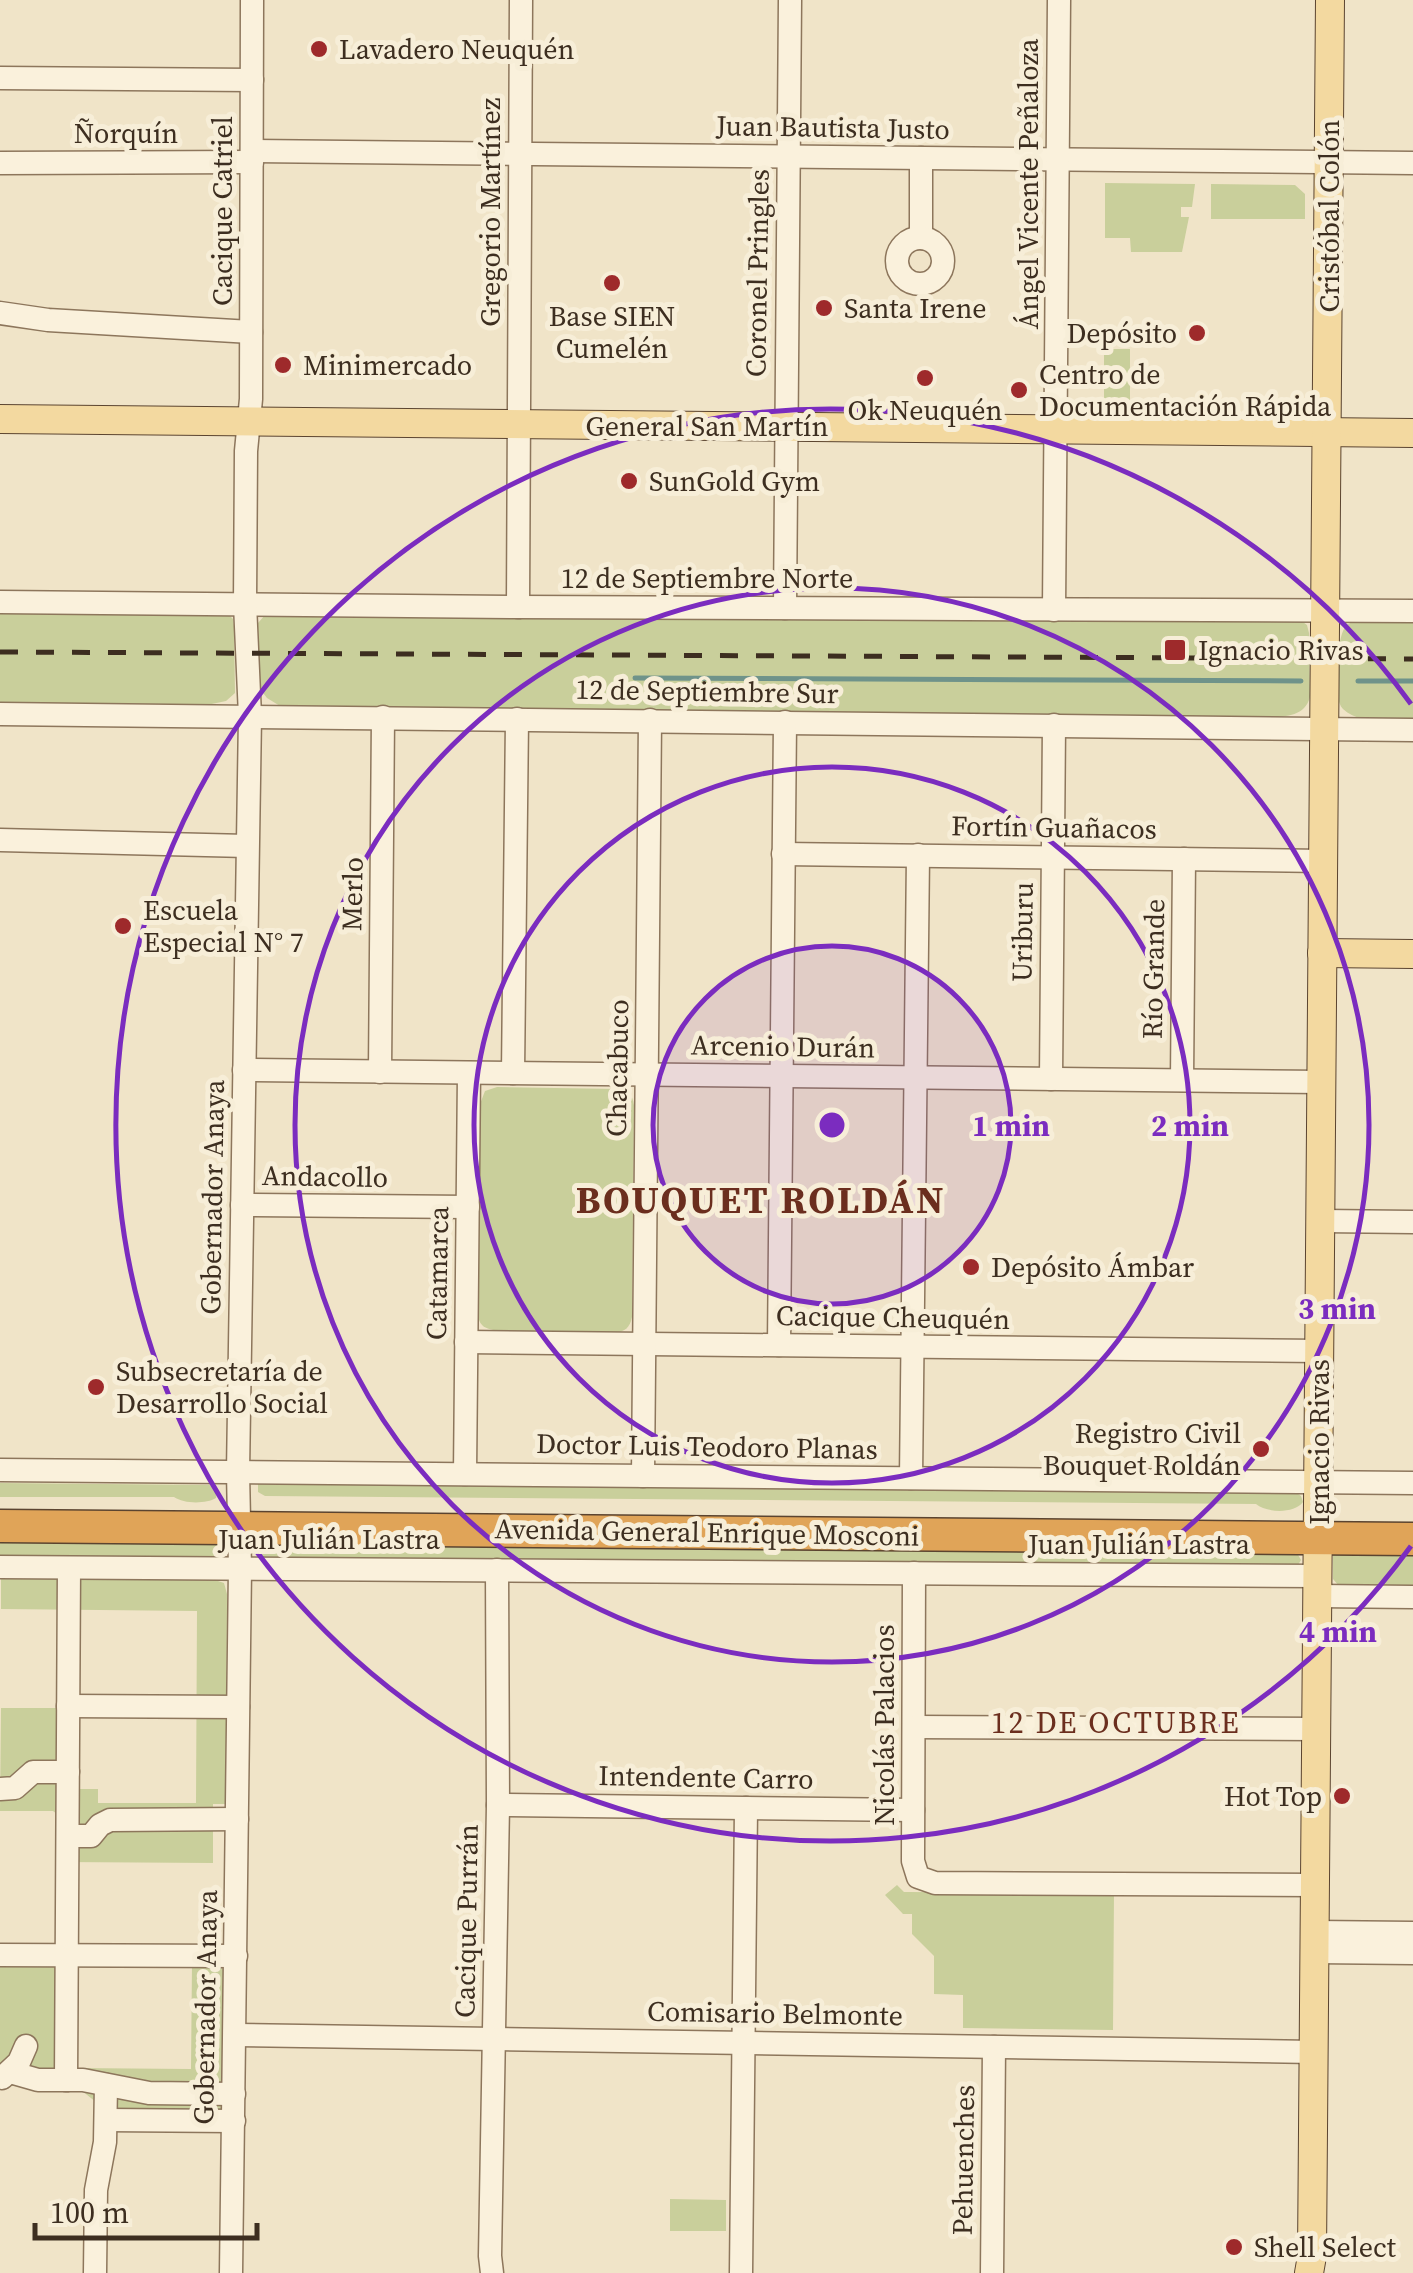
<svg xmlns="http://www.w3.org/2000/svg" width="1413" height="2273" font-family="'Source Serif 4',serif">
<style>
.green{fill:#c9cf9b}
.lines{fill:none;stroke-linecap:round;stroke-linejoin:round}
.stream{stroke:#6f938a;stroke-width:5}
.minor-casing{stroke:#8d765c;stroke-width:25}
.major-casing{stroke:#5b4430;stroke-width:30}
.highway-casing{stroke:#5b4430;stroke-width:35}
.minor{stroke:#faf1dc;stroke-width:22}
.major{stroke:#f3d9a0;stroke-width:28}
.highway{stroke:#e0a458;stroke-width:32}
.rail{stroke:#3d2e20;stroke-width:5;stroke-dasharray:18 18;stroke-linecap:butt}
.ring{fill:none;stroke:#7b2cbf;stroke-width:5}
.poi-dot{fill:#9e2a2b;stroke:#f7eed8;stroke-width:4}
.labels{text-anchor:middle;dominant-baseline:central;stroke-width:10;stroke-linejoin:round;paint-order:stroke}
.poi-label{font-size:28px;fill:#3d2e20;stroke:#f7eed8;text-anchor:start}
.street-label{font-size:28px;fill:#3d2e20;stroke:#f7eed8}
.neighbourhood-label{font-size:30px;letter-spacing:2.5px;fill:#6b2e1e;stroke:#f7eed8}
.district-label{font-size:38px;font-weight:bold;letter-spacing:2.5px;fill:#6b2e1e;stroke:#f7eed8}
.centre{fill:#7b2cbf;stroke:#f7eed8;stroke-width:5}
.ring-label{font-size:30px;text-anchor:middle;font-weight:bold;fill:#7b2cbf;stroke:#f7eed8;stroke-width:10;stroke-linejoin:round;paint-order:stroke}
</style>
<rect width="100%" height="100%" fill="#f0e4c8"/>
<g class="green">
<path d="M1105,183L1195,184L1192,207H1181V217H1189L1182,252H1131L1130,238H1105Z"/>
<path d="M1211,184L1295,185L1305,194V219H1211Z"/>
<rect x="1104" y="349" width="26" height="58"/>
<path d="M0,611L228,614L233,619L234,626L235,693L226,701L207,705L0,704Z"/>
<path d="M265,615L1300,620L1307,625L1309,633L1310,697C1305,716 1287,716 1270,718L280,706L267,698L260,689L258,623Z"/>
<path d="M1355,621H1413V721C1392,720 1359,725 1343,709C1332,698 1337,645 1343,631C1346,624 1348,624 1355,621Z"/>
<path d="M497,1087L618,1089C629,1090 632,1094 634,1105L632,1317C630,1328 625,1331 615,1333L499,1331C486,1329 478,1327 478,1312L480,1104L485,1091Z"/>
<path d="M0,1483L209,1485L214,1486L217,1493L216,1498C206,1504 184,1504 174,1497H0Z"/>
<path d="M258,1484L1294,1491L1301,1496L1303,1502C1294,1514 1267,1513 1256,1504L265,1496L258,1492Z"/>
<path d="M0,1540L218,1543L222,1549L219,1558L0,1560Z"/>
<path d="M260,1541L1296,1551L1301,1560L1298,1565L264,1559L259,1553Z"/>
<path d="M1413,1552V1588L1339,1586L1333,1579V1553Z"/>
<path d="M1,1577L212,1579L224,1583L227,1594L226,1804H213V1863L61,1862V1817L53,1811H0L1,1708H75L76,1789H98V1803H196L197,1611L1,1609Z"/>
<path d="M897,1885L904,1892L1114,1893L1113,2030L963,2028V1995L934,1994V1956L912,1934V1914H903L885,1895Z"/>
<path d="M0,1961H72L73,2068L191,2069L192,1963L219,1964L224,1971L223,2126L122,2123L76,2086H11L0,2066Z"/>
<path d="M670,2199L726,2200V2231H670Z"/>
</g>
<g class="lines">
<g class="stream">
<path d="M635,678L1301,681"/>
<path d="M1358,681H1413"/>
</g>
<defs>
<g id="minor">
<path d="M0,78L252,80"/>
<path d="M252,151L1413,163"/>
<path d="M0,163L252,162"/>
<path d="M921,238V158"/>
<circle cx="920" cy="261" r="23"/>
<path d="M0,313L48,320L251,332"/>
<path d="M0,602L518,607L1413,611"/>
<path d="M518,607L521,0"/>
<path d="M785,608L790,0"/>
<path d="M1054,610L1059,0"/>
<path d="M0,714L1413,730"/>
<path d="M0,840L247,846"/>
<path d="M783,854L1323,861"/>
<path d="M244,1070L1322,1082"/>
<path d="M380,1072L383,717"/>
<path d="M513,1073L517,719"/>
<path d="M1051,1079L1054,725"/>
<path d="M1182,1080L1184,859"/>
<path d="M242,1205L468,1207"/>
<path d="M1322,1221L1413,1222"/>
<path d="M466,1342L1320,1351"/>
<path d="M779,1345L785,722"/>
<path d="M0,1470L1413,1483"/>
<path d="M465,1474L469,1073"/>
<path d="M643,1476L650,720"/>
<path d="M911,1478L918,855"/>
<path d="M0,1567L1318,1576"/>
<path d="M914,1573L913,1861L918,1877L935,1883L1315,1885"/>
<path d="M1318,1596L1413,1597"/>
<path d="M68,1706L238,1707"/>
<path d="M914,1727L1317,1729"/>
<path d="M0,1789L15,1788L33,1772H68"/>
<path d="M498,1805L913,1810"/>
<path d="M68,1836H91L100,1825L110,1820L237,1819"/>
<path d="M1315,1932L1413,1933"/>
<path d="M1315,1952L1413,1953"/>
<path d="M0,1955L236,1956"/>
<path d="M235,2035L1314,2052"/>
<path d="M10,2072L38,2080H83L149,2093L234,2094"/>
<path d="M2,2078L19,2062L26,2046"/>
<path d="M66,2080L69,1568"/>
<path d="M106,2120L234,2121"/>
<path d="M95,2273L96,2190L105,2142L106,2085"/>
<path d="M231,2273L240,1568L238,1472L250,716L245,604L246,451L251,399L252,0"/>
<path d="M492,2273L490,2256L498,1805L497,1570"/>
<path d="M741,2273L746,1808"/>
<path d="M992,2273L994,2047"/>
</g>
<g id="major">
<path d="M0,419L1413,433"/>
<path d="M1322,953L1413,954"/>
<path d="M1309,2273L1312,2256L1330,0"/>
</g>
<path id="highway" d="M0,1526L1413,1539"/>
</defs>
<use href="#minor" class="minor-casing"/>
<use href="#major" class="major-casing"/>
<use href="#highway" class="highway-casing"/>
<use href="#minor" class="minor"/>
<use href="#major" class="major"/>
<use href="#highway" class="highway"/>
<path class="rail" d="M0,652L1413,659"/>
</g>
<circle cx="832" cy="1125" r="179" fill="#7b2cbf" fill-opacity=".12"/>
<g class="ring">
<circle cx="832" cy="1125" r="179"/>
<circle cx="832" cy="1125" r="358"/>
<circle cx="832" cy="1125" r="537"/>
<path d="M1411 1546A716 716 0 1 1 1411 704"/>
</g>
<g class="poi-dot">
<circle cx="319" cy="49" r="10"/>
<circle cx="612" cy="283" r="10"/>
<circle cx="824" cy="308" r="10"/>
<circle cx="1197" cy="333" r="10"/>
<circle cx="283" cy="365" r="10"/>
<circle cx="925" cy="378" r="10"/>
<circle cx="1019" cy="390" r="10"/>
<circle cx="629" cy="481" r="10"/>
<rect x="1163" y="638" width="24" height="24" rx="5"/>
<circle cx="123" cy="926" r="10"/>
<circle cx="971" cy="1267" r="10"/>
<circle cx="96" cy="1387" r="10"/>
<circle cx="1261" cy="1449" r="10"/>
<circle cx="1342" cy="1796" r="10"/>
<circle cx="1234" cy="2247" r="10"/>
</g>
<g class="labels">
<g class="poi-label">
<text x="339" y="49">Lavadero Neuquén</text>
<text x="844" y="308">Santa Irene</text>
<text x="612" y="316" text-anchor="middle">Base SIEN<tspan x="612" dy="32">Cumelén</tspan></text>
<text x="1177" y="333" text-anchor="end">Depósito</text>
<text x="303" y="365">Minimercado</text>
<text x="1039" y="374">Centro de<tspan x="1039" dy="32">Documentación Rápida</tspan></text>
<text x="925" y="410" text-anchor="middle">Ok Neuquén</text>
<text x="649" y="481">SunGold Gym</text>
<text x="1198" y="650">Ignacio Rivas</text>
<text x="143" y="910">Escuela<tspan x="143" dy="32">Especial N° 7</tspan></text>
<text x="991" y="1267">Depósito Ámbar</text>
<text x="116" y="1371">Subsecretaría de<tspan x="116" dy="32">Desarrollo Social</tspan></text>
<text x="1241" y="1433" text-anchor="end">Registro Civil<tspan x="1241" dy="32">Bouquet Roldán</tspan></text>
<text x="1322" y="1796" text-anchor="end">Hot Top</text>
<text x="1254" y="2247">Shell Select</text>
</g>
<g class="street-label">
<text transform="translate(833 127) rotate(1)">Juan Bautista Justo</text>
<text x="126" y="133">Ñorquín</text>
<text transform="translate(1028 184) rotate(-90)">Ángel Vicente Peñaloza</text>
<text transform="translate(222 211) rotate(-90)">Cacique Catriel</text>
<text transform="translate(490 212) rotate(-90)">Gregorio Martínez</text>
<text transform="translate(1329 216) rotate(-90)">Cristóbal Colón</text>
<text transform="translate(757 273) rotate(-89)">Coronel Pringles</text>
<text x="707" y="426">General San Martín</text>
<text x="707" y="578">12 de Septiembre Norte</text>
<text transform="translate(707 691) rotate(1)">12 de Septiembre Sur</text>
<text transform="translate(1054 827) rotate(1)">Fortín Guañacos</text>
<text transform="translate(352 894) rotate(-89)">Merlo</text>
<text transform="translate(1022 932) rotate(-89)">Uriburu</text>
<text transform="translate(1153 969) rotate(-89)">Río Grande</text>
<text transform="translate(783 1046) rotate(1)">Arcenio Durán</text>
<text transform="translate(617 1068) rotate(-89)">Chacabuco</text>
<text transform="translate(325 1176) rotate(1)">Andacollo</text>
<text transform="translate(212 1197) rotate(-89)">Gobernador Anaya</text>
<text transform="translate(437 1273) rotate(-89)">Catamarca</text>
<text transform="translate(893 1317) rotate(1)">Cacique Cheuquén</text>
<text transform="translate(1319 1442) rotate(-90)">Ignacio Rivas</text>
<text transform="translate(707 1446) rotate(1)">Doctor Luis Teodoro Planas</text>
<text transform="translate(707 1532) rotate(1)">Avenida General Enrique Mosconi</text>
<text x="329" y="1539">Juan Julián Lastra</text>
<text x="1139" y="1544">Juan Julián Lastra</text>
<text transform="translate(884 1725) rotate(-90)">Nicolás Palacios</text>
<text transform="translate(706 1777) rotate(1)">Intendente Carro</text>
<text transform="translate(466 1921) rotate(-89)">Cacique Purrán</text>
<text transform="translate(205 2007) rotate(-89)">Gobernador Anaya</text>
<text transform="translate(775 2013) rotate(1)">Comisario Belmonte</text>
<text transform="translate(963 2160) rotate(-89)">Pehuenches</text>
</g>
<g class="neighbourhood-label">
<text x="1116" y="1722">12 DE OCTUBRE</text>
</g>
<g class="district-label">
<text x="761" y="1200">BOUQUET ROLDÁN</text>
</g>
</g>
<circle cx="832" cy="1125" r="15" class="centre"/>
<g class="ring-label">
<text x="1011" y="1136">1 min</text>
<text x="1190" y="1136">2 min</text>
<text x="1337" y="1319">3 min</text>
<text x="1338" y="1642">4 min</text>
</g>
<path d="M35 2223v15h222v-15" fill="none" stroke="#3d2e20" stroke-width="5"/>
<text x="50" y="2223" font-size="30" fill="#3d2e20" stroke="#f7eed8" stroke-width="8" paint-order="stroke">100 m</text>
</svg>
